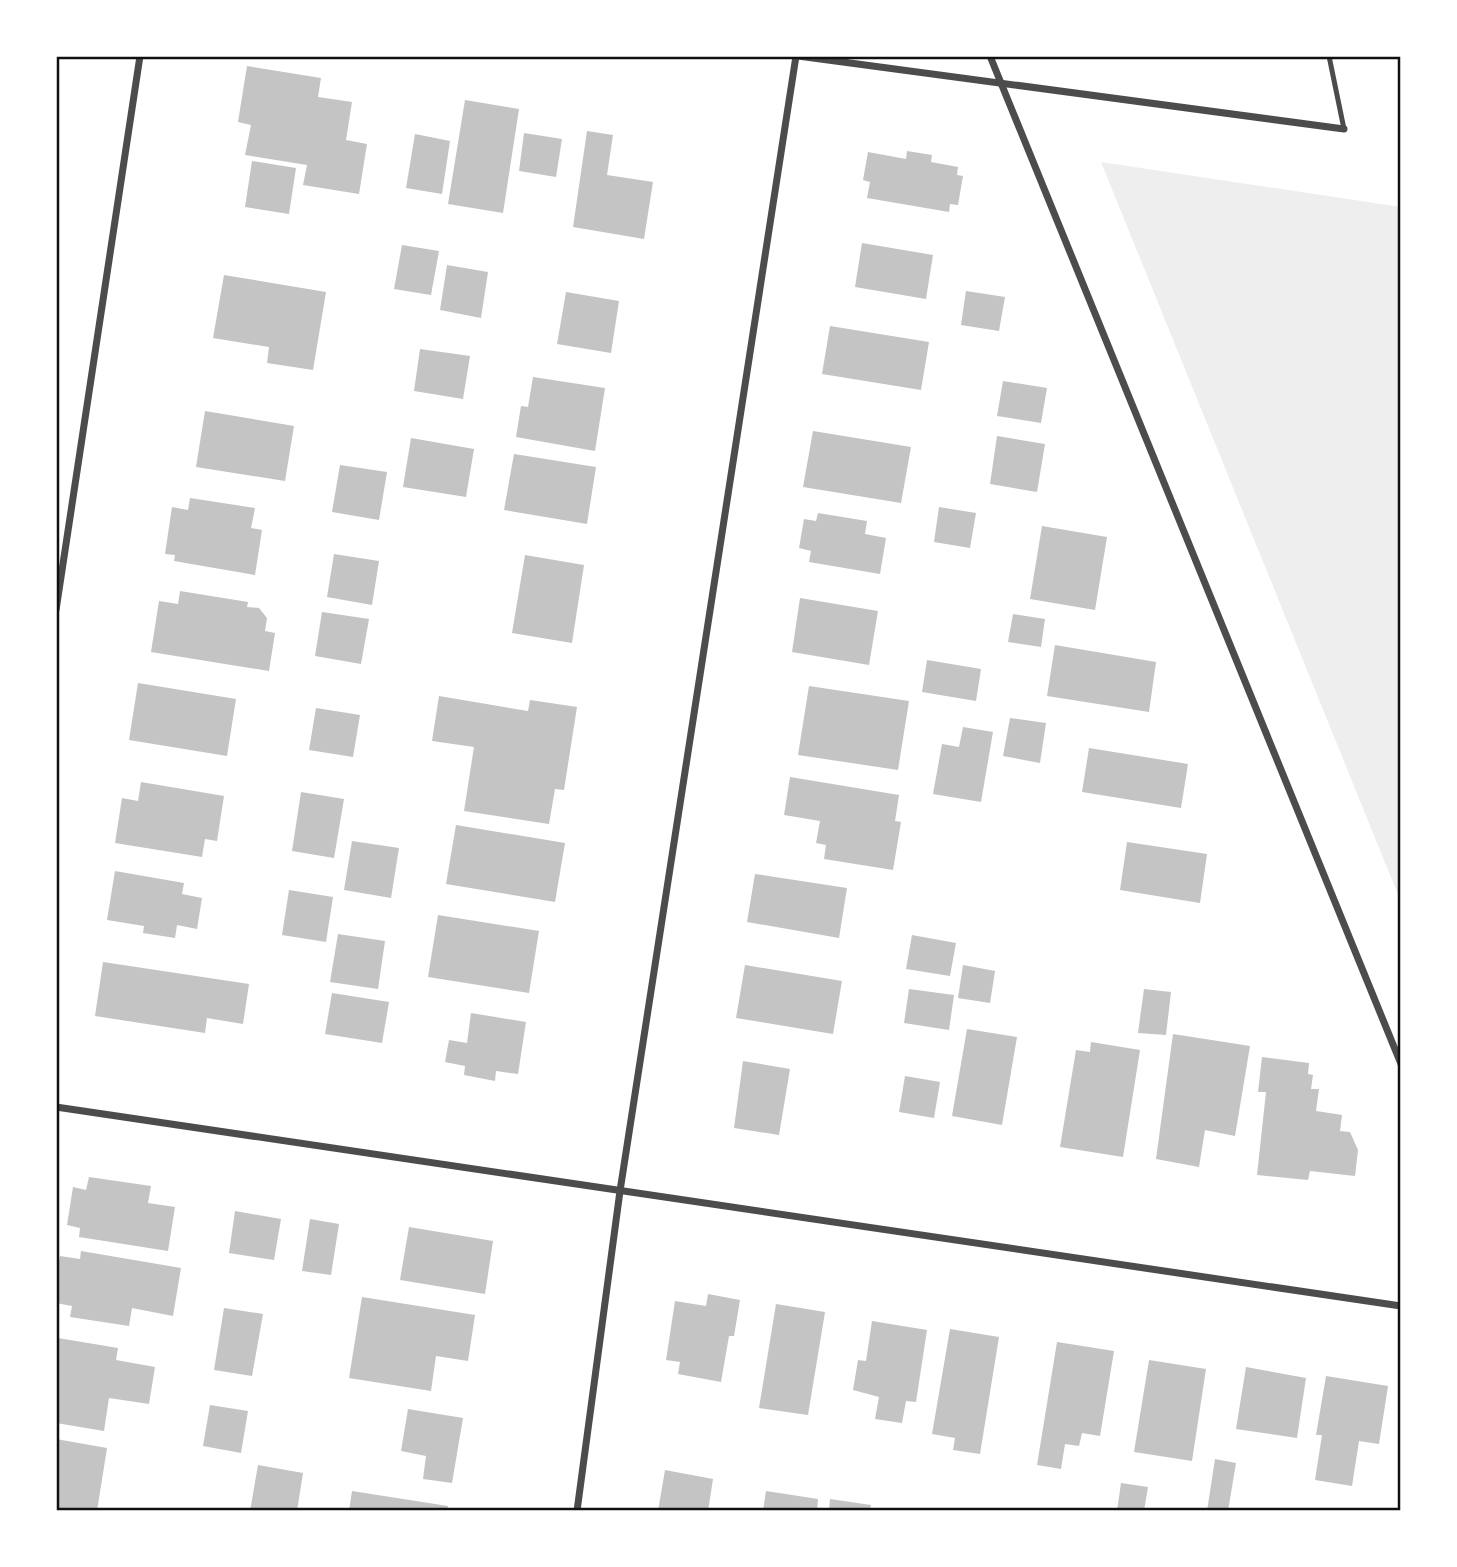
<svg xmlns="http://www.w3.org/2000/svg" width="1457" height="1567" font-family="'Space Grotesk',sans-serif">
<style>
.green{fill:#eee}
.building{fill:#c4c4c4}
.lines{fill:none;stroke-linecap:round;stroke-linejoin:round}
.service{stroke:#4c4c4c;stroke-width:5}
.minor{stroke:#4c4c4c;stroke-width:7}
.neatline{fill:none;stroke:#111;stroke-width:2.5}
</style>
<rect width="100%" height="100%" fill="#fff"/>
<path class="green" d="M1101,162L1401,207V902Z"/>
<g class="building">
<path d="M247,66L321,78L318,97L352,102L346,140L367,144L359,194L303,185L307,165L245,155L251,125L238,122Z"/>
<path d="M465,100L519,109L503,213L448,204Z"/>
<path d="M587,131L613,135L607,175L653,182L644,239L573,227Z"/>
<path d="M524,133L562,139L556,177L519,171Z"/>
<path d="M415,134L450,141L442,194L406,188Z"/>
<path d="M907,151L932,155L931,162L958,167L957,175L963,176L958,205L950,204L949,212L867,198L870,182L863,180L868,152L906,159Z"/>
<path d="M252,161L296,168L289,214L245,207Z"/>
<path d="M862,243L933,255L926,299L855,287Z"/>
<path d="M402,245L439,251L431,295L394,289Z"/>
<path d="M447,265L488,272L481,318L440,310Z"/>
<path d="M224,275L326,292L313,370L267,363L269,347L213,338Z"/>
<path d="M966,291L1005,297L999,331L961,325Z"/>
<path d="M566,292L619,301L611,353L557,344Z"/>
<path d="M830,326L929,342L921,390L822,374Z"/>
<path d="M420,349L470,356L463,399L414,391Z"/>
<path d="M533,377L605,388L595,451L516,437L521,406L528,407Z"/>
<path d="M1003,381L1047,388L1041,423L997,416Z"/>
<path d="M205,411L294,426L285,481L196,467Z"/>
<path d="M813,431L911,447L901,503L803,487Z"/>
<path d="M997,436L1045,444L1037,492L990,484Z"/>
<path d="M411,438L474,449L466,497L403,487Z"/>
<path d="M514,454L596,467L587,524L504,510Z"/>
<path d="M340,465L387,472L379,520L332,512Z"/>
<path d="M190,498L255,508L251,528L262,530L255,575L174,561L175,555L165,554L172,507L188,510Z"/>
<path d="M939,507L976,513L970,548L934,542Z"/>
<path d="M818,513L867,521L865,534L886,538L880,574L809,562L811,551L799,548L804,519L816,521Z"/>
<path d="M1042,526L1107,537L1095,610L1030,599Z"/>
<path d="M334,554L379,561L372,605L327,597Z"/>
<path d="M525,555L584,565L572,643L512,633Z"/>
<path d="M180,591L248,602L247,607L259,608L267,618L265,631L275,633L269,671L151,652L159,601L178,604Z"/>
<path d="M800,598L878,611L869,665L792,652Z"/>
<path d="M322,612L369,619L361,664L315,656Z"/>
<path d="M1013,614L1045,619L1041,647L1008,642Z"/>
<path d="M1055,645L1156,662L1149,712L1047,696Z"/>
<path d="M927,660L981,669L976,701L922,692Z"/>
<path d="M138,683L236,699L227,756L129,740Z"/>
<path d="M809,686L909,701L898,770L798,755Z"/>
<path d="M439,696L528,711L530,700L577,707L564,790L555,789L549,824L464,811L474,747L432,741Z"/>
<path d="M316,708L360,715L353,757L309,750Z"/>
<path d="M1010,718L1046,723L1040,763L1003,756Z"/>
<path d="M963,727L993,732L981,802L933,794L942,744L959,747Z"/>
<path d="M1089,748L1188,764L1181,808L1082,792Z"/>
<path d="M790,777L899,795L895,821L901,822L893,870L824,859L826,845L816,843L820,821L784,815Z"/>
<path d="M141,782L224,796L217,841L205,839L202,857L115,843L122,798L138,801Z"/>
<path d="M301,792L344,799L334,858L292,851Z"/>
<path d="M456,825L565,843L555,902L446,884Z"/>
<path d="M352,841L399,848L391,898L344,890Z"/>
<path d="M1127,842L1207,854L1200,903L1120,890Z"/>
<path d="M115,871L184,883L182,894L202,898L197,929L177,925L175,938L143,933L144,926L107,920Z"/>
<path d="M755,874L847,888L839,938L747,922Z"/>
<path d="M289,890L333,897L326,942L282,935Z"/>
<path d="M438,915L539,931L529,993L428,977Z"/>
<path d="M338,934L385,941L378,989L330,982Z"/>
<path d="M912,935L956,943L950,976L906,969Z"/>
<path d="M103,962L249,984L243,1024L207,1018L205,1033L95,1016Z"/>
<path d="M745,965L842,981L833,1034L736,1018Z"/>
<path d="M963,965L995,971L990,1003L958,998Z"/>
<path d="M909,989L954,995L949,1030L904,1023Z"/>
<path d="M1144,989L1171,992L1166,1035L1138,1033Z"/>
<path d="M332,993L389,1002L382,1043L325,1034Z"/>
<path d="M471,1013L526,1022L518,1074L496,1071L495,1081L464,1075L465,1066L445,1062L449,1040L467,1043Z"/>
<path d="M967,1029L1017,1037L1002,1125L952,1116Z"/>
<path d="M1173,1034L1250,1046L1235,1136L1205,1130L1199,1167L1156,1159Z"/>
<path d="M1091,1042L1140,1050L1123,1157L1060,1147L1076,1050L1090,1052Z"/>
<path d="M1262,1057L1309,1063L1308,1074L1313,1075L1311,1089H1319L1316,1111L1342,1115L1340,1131L1350,1132L1358,1150L1355,1176L1310,1171L1308,1180L1257,1175L1266,1092H1258Z"/>
<path d="M743,1061L790,1069L779,1135L734,1128Z"/>
<path d="M905,1076L940,1082L934,1118L899,1112Z"/>
<path d="M89,1177L151,1186L148,1203L175,1207L168,1251L79,1237L80,1228L67,1225L73,1187L86,1190Z"/>
<path d="M235,1211L281,1219L274,1260L229,1253Z"/>
<path d="M310,1219L339,1224L331,1275L302,1271Z"/>
<path d="M409,1227L493,1241L485,1294L400,1280Z"/>
<path d="M81,1251L181,1268L173,1316L132,1308L129,1326L70,1317L72,1306L56,1303V1279L60,1256L80,1259Z"/>
<path d="M708,1294L740,1300L734,1336H729L721,1382L678,1374L680,1362L666,1360L675,1301L706,1306Z"/>
<path d="M362,1297L475,1315L468,1361L436,1356L431,1391L349,1378Z"/>
<path d="M776,1304L825,1312L808,1415L759,1408Z"/>
<path d="M224,1308L263,1314L252,1376L214,1370Z"/>
<path d="M872,1321L927,1330L916,1402L906,1401L902,1423L875,1419L879,1397L853,1390L858,1360L866,1361Z"/>
<path d="M950,1329L999,1337L980,1454L953,1450L955,1438L932,1434Z"/>
<path d="M58,1338L118,1348L116,1360L155,1367L149,1404L109,1398L104,1431L56,1423Z"/>
<path d="M1057,1342L1114,1351L1100,1436L1082,1433L1079,1446L1065,1444L1061,1469L1037,1465Z"/>
<path d="M1149,1360L1206,1369L1192,1461L1134,1452Z"/>
<path d="M1246,1367L1306,1378L1297,1438L1236,1429Z"/>
<path d="M1326,1376L1388,1386L1379,1444L1359,1441L1352,1486L1315,1480L1322,1435H1316Z"/>
<path d="M210,1405L248,1411L241,1453L203,1446Z"/>
<path d="M408,1409L463,1418L452,1483L423,1479L426,1456L401,1451Z"/>
<path d="M56,1439L107,1448L97,1511H56Z"/>
<path d="M1215,1459L1236,1463L1228,1511H1207Z"/>
<path d="M258,1465L303,1473L297,1511H250Z"/>
<path d="M665,1470L713,1479L708,1511H658Z"/>
<path d="M1121,1483L1148,1487L1144,1511H1117Z"/>
<path d="M352,1491L448,1506L447,1511H349Z"/>
<path d="M766,1491L818,1499L817,1511H763Z"/>
<path d="M830,1499L871,1505L870,1511H829Z"/>
</g>
<g class="lines">
<path class="service" d="M1329,56L1344,129"/>
<g class="minor">
<path d="M798,56L1344,129"/>
<path d="M990,56L1401,1064"/>
<path d="M56,610L140,56"/>
<path d="M56,1107L1401,1306"/>
<path d="M577,1511L620,1191L796,56"/>
</g>
</g>
<rect width="1457" height="1567" fill="none" stroke="#ffffff" stroke-width="116"/>
<rect x="58" y="58" width="1341" height="1451" class="neatline"/>
</svg>
